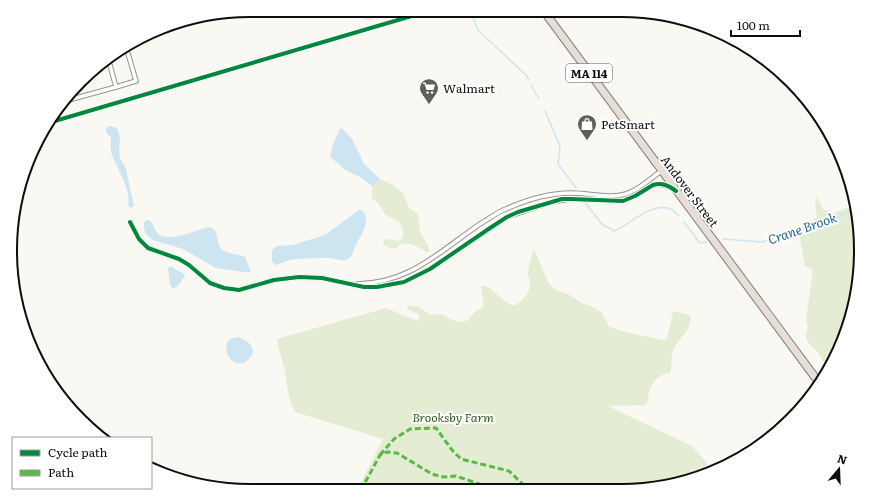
<svg xmlns="http://www.w3.org/2000/svg" width="871" height="501" font-family="Literata,serif">
<style>
.green{fill:#e4edd4}
.water{fill:#cce5f0}
.lines{fill:none;stroke-linecap:round;stroke-linejoin:round}
.stream{stroke:#cce5f0;stroke-width:1.5}
.street-casing{stroke:#949390;stroke-width:5.5}
.highway-casing{stroke:#81807d;stroke-width:9}
.street{stroke:#fefefd;stroke-width:3.5}
.highway{stroke:#e7ded7;stroke-width:7}
.quiet{stroke:#58b947;stroke-width:3;stroke-dasharray:6 3;stroke-linecap:butt}
.cycleway-casing{stroke:#fff;stroke-width:6}
.cycleway{stroke:#00873e;stroke-width:4}
.labels{text-anchor:middle;dominant-baseline:central;stroke-width:4;stroke-linejoin:round;paint-order:stroke}
.shield{fill:#fff;stroke:#565656;stroke-width:1}
.shield-label{font-size:11px;font-weight:bold;fill:#0d0d0d}
.poi-label{font-size:12px;fill:#0d0d0d;stroke:#fff;text-anchor:start}
.street-label{font-size:12px;fill:#0d0d0d;stroke:#fff}
.park-label{font-size:12px;font-style:italic;fill:#335d25;stroke:#fff}
.water-label{font-size:13px;font-style:italic;fill:#256690;stroke:#fff}
.rim{fill:none;stroke:#0d0d0d;stroke-width:2}
</style>
<rect width="100%" height="100%" fill="#faf8f2"/>
<g class="green">
<path d="M357,10L370,11L390,10V12L379,17L377,16C367,25 363,18 357,10Z"/>
<path d="M380,179L393,185L403,193L409,208L418,214L420,232L428,245L429,251L427,253C419,247 411,242 400,244L398,247L393,249L384,245L383,241L386,239L399,241L402,239L404,234L400,223L385,214L378,203L372,198V186Z"/>
<path d="M817,197L823,209L831,214L856,205V297L830,362L827,363L823,361L818,352L809,344L806,338V332L808,328L806,319L813,270L805,266L799,233L795,229L817,217L815,203Z"/>
<path d="M534,249L549,284L558,291L568,294L582,303L595,308L602,313L608,325L610,327L629,333L664,340L667,339L673,312H678L691,316C691,332 678,338 673,351C670,359 673,365 670,373C660,373 652,382 649,392C648,397 649,400 645,405L608,406L692,446L714,471L698,478L636,490H357L383,439L295,412C287,397 287,380 283,363C281,354 278,350 277,339L386,308L417,321L420,317L419,315L409,310L406,306H417L431,315L442,314L452,320L462,322L468,320L475,312L484,306L481,287L483,285C495,289 504,305 515,305C522,302 531,291 530,283C530,279 528,277 528,273C528,269 532,253 534,249Z"/>
</g>
<g class="water">
<path d="M109,126L117,128L120,137L119,150L120,158L126,169L134,206L131,208L128,206C132,190 117,169 112,154C110,150 111,143 111,138L106,132V129Z"/>
<path d="M342,128L352,139L364,164L380,179L372,186L362,178L345,170L339,164L330,157L333,144L340,129Z"/>
<path d="M359,210L363,211C371,223 361,234 356,245C353,250 353,258 346,260C340,261 334,258 328,258C317,258 307,258 297,259C289,259 283,263 276,265L272,262V250L277,246L293,245L325,235Z"/>
<path d="M146,220C155,220 153,231 160,235C169,242 198,230 209,227C219,230 216,237 219,245C223,255 237,253 245,257L251,272H243L216,268L183,249L153,240L146,234L144,229V222Z"/>
<path d="M170,266L184,274L185,276L178,286L173,289L170,285L168,268Z"/>
<path d="M238,337C248,340 259,349 249,359C235,373 220,351 229,340C231,338 235,338 238,337Z"/>
</g>
<g class="lines">
<g class="stream">
<path d="M470,10L478,30L526,75L529,80"/>
<path d="M531,85L539,99"/>
<path d="M545,111L560,146L558,164L576,188"/>
<path d="M586,204L602,224L614,231C631,224 648,204 668,208C672,209 676,213 679,216"/>
<path d="M684,222L700,243L706,242"/>
<path d="M723,239L762,242L834,219L856,209"/>
</g>
<defs>
<g id="street">
<path d="M116,87L136,81L127,50L117,53"/>
<path d="M65,101L116,87L108,58"/>
<path d="M130,222L139,239L148,248L179,259L189,265L210,283L224,288L239,290L274,280L299,277L322,278L364,287H377L404,282L430,269L507,217L552,202L570,199L623,201L635,196L653,185C660,183 666,185 673,189"/>
<path d="M357,284C410,283 439,252 480,224C489,219 497,212 506,209C526,200 550,193 571,193C589,193 609,199 626,194C639,190 650,179 661,171"/>
</g>
<path id="highway" d="M543,10L820,384"/>
</defs>
<use href="#street" class="street-casing"/>
<use href="#highway" class="highway-casing"/>
<use href="#street" class="street"/>
<use href="#highway" class="highway"/>
<g class="quiet">
<path d="M380,455L394,439L410,429L436,428L452,450L461,459L509,471L529,490"/>
<path d="M361,490L380,455L387,452L397,453L432,474L443,477L456,476L479,484L489,490"/>
</g>
<defs>
<g id="cycleway">
<path d="M48,123L432,10"/>
<path d="M130,222L139,239L148,248L179,259L189,265L210,283L224,288L239,290L274,280L299,277L322,278L364,287H377L404,282L430,269L490,228L507,217L518,212L562,199H570L623,201L635,196L653,185C662,182 669,186 676,191"/>
</g>
</defs>
<use href="#cycleway" class="cycleway-casing"/>
<use href="#cycleway" class="cycleway"/>
</g>
<defs>
<symbol id="supermarket-pin" viewBox="-11 -11 22 30"><path d="M0 17L-7.5 6A9.5 9.5 0 1 1 7.5 6Z" fill="#605f5d" stroke="#fff"/><path d="M-6-5.5h2.5l.6 2H6L4.5 2H-2.5L-4.4-4H-6ZM-1.5 3.2a1.3 1.3 0 1 0 .1 0ZM3 3.2a1.3 1.3 0 1 0 .1 0Z" fill="#fff"/></symbol>
<symbol id="shop-pin" viewBox="-11 -11 22 30"><path d="M0 17L-7.5 6A9.5 9.5 0 1 1 7.5 6Z" fill="#605f5d" stroke="#fff"/><path d="M-5-2.5h2.3a2.7 3.5 0 0 1 5.4 0H5L5.5 6h-11ZM-1.5-2.5h3a1.5 2.3 0 0 0-3 0Z" fill="#fff"/></symbol>
</defs>
<g fill-rule="evenodd">
<use href="#supermarket-pin" x="418" y="77" width="22" height="30"/>
<use href="#shop-pin" x="576" y="113" width="22" height="30"/>
</g>
<g class="labels">
<rect class="shield" x="566" y="64" width="46" height="18" rx="3"/>
<g class="shield-label">
<text x="589" y="73">MA 114</text>
</g>
<g class="poi-label">
<text x="443" y="88">Walmart</text>
<text x="601" y="124">PetSmart</text>
</g>
<g class="street-label">
<text transform="translate(690 191) rotate(53)">Andover Street</text>
</g>
<g class="park-label">
<text x="453" y="417">Brooksby Farm</text>
</g>
<g class="water-label">
<text transform="translate(802 228) rotate(-19)">Crane Brook</text>
</g>
</g>
<path d="M0 0H871V501H0ZM250 17H621A233 233 0 0 1 854 250V251A233 233 0 0 1 621 484H250A233 233 0 0 1 17 251V250A233 233 0 0 1 250 17Z" fill="#fff" fill-rule="evenodd"/>
<path class="rim" d="M250 17H621A233 233 0 0 1 854 250V251A233 233 0 0 1 621 484H250A233 233 0 0 1 17 251V250A233 233 0 0 1 250 17Z"/>
<rect x="12" y="437" width="140" height="52" fill="#ffffff" stroke="#9e9e9e"/>
<rect x="20" y="450" width="20" height="6" fill="#00873e" stroke="#9e9e9e"/>
<text x="48" y="457" font-size="12" fill="#0d0d0d">Cycle path</text>
<rect x="20" y="470" width="20" height="6" fill="#58b947" stroke="#9e9e9e"/>
<text x="48" y="477" font-size="12" fill="#0d0d0d">Path</text>
<g transform="translate(839 469) rotate(19)" stroke="#ffffff" stroke-width="3" paint-order="stroke">
<path d="M0-3L7 15L0 10L-7 15Z" fill="#0d0d0d"/>
<text y="-6" font-size="11" font-weight="bold" text-anchor="middle" fill="#0d0d0d">N</text>
</g>
<path d="M731 30v6h69v-6" fill="none" stroke="#0d0d0d" stroke-width="2"/>
<text x="737" y="30" font-size="12" fill="#0d0d0d" stroke="#ffffff" stroke-width="3" paint-order="stroke">100 m</text>
</svg>
